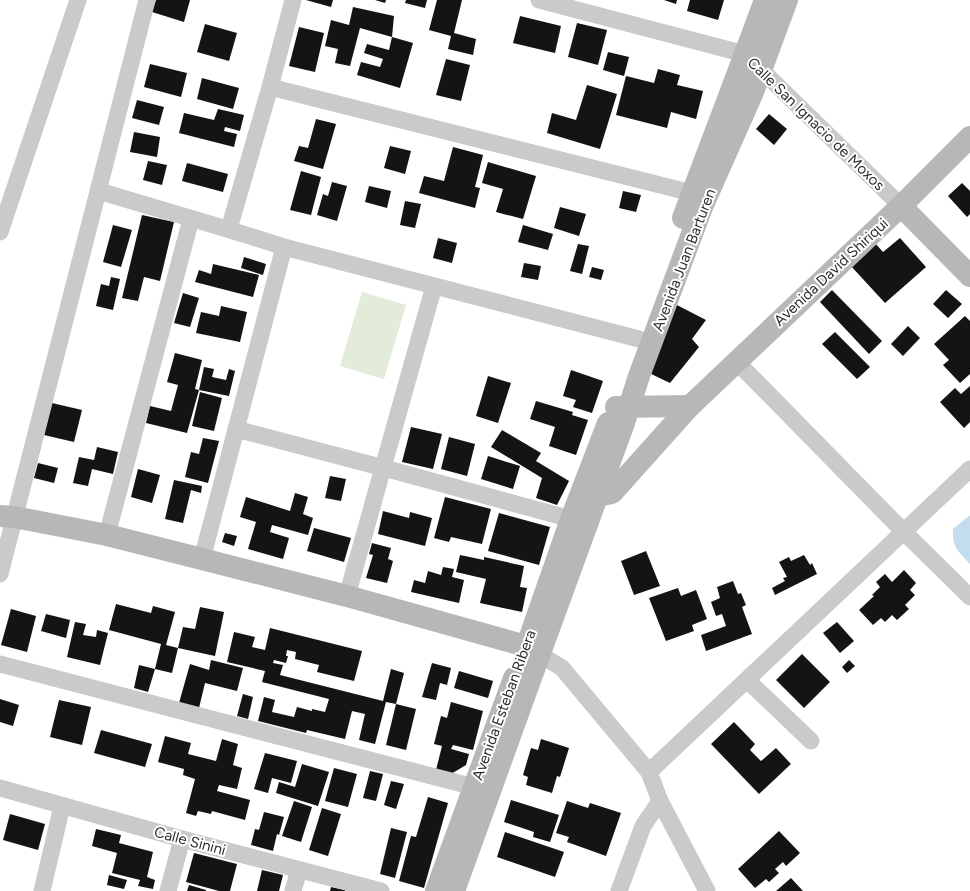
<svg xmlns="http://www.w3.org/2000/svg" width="970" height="891" font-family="Figtree,sans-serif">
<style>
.green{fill:#e2ecd9}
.water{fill:#c3dcee}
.building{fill:#141414}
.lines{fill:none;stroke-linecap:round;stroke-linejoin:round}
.street{stroke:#cacaca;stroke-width:17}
.secondary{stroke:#b7b7b7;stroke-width:22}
.labels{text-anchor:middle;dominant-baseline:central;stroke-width:4;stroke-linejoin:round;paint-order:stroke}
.street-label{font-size:15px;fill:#2d2d2d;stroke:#fff}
</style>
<rect width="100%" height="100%" fill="#fff"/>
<path class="green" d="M362,292L406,305L384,379L340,366Z"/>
<path class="water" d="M969,516H970V564C958,551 952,547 953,529Z"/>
<g class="building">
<path d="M156,0H190L184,22L152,12Z"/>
<path d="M306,0H333L331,7Z"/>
<path d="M375,0H386L385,3Z"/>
<path d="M406,0H427L425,8L405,3Z"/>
<path d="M437,0H462L454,33L476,39L473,55L448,49L451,36L429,30Z"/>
<path d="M664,0H677L676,4Z"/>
<path d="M690,0H724L718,20L687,11Z"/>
<path d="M353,7L394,16L392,37L413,43L400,88L357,75L361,62L380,67L383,59L364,53L367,44L389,50L392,37L360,28L350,66L335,63L338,49L325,46L331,20L349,25Z"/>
<path d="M520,16L561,26L555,53L513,43Z"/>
<path d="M577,23L607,30L598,65L568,57Z"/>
<path d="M205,24L237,33L229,61L197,52Z"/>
<path d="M299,27L324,33L315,72L289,66Z"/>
<path d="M608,52L629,57L624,76L603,70Z"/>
<path d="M446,59L470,65L461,101L436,95Z"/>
<path d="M150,64L187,73L181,97L144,87Z"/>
<path d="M658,69L680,75L677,85L703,91L696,119L671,112L667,128L616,115L626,76L654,83Z"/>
<path d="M202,78L239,88L233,109L197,99Z"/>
<path d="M587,85L617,94L600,149L547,133L552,113L576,120Z"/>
<path d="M137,100L164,107L159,125L132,118Z"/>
<path d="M218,109L244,115L240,131L225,127L224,131L237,134L234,147L179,133L184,113L214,120Z"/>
<path d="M769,114L787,129L774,145L756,129Z"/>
<path d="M316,119L336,124L323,169L294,161L299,146L308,148Z"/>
<path d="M134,132L160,137L157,157L130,152Z"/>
<path d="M390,146L411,151L405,174L384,168Z"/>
<path d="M453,147L483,155L475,187L480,188L475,208L419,193L424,176L444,181Z"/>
<path d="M148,161L167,165L162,185L143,180Z"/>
<path d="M488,162L536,176L523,219L496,212L503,189L482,183Z"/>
<path d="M187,163L228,174L223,192L182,181Z"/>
<path d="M301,171L321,177L311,215L290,210Z"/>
<path d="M332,182L347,186L337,221L317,215L323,194L328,196Z"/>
<path d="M962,183L970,191V214L967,217L948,196Z"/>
<path d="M369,186L391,191L387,208L365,202Z"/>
<path d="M623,191L641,195L636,212L619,208Z"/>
<path d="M405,201L421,204L415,228L400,225Z"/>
<path d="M560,207L586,214L579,236L554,228Z"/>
<path d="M142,215L174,222L160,281L144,277L138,301L122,298Z"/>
<path d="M113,225L132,230L121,267L103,262Z"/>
<path d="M523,225L553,234L548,250L518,242Z"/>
<path d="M438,238L457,243L452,263L433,258Z"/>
<path d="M900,238L926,267L885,303L850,265L875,243L883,252Z"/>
<path d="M578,244L589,246L582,274L570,271Z"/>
<path d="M244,257L266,264L263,275L241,268Z"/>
<path d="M524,263L541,266L538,280L521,277Z"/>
<path d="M213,264L259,275L253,297L195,282L199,270L211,274Z"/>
<path d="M592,267L604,270L601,280L589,277Z"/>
<path d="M111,277L120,279L113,310L96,306L101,284L109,286Z"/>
<path d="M832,290L882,341L869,354L820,302Z"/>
<path d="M946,290L962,304L948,318L933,304Z"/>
<path d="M183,293L199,298L190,327L174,323Z"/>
<path d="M675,304L706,320L692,339L699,347L670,383L647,372Z"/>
<path d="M221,306L247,312L240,342L196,333L201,312L219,316Z"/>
<path d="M965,316L970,321V374L960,383L943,365L949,360L934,344Z"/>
<path d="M908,326L920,338L903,356L891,344Z"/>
<path d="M835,332L870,367L857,379L822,344Z"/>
<path d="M175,353L202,360L195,389L199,390L187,433L146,423L150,406L171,411L178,385L167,382Z"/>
<path d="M204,367L214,369L212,377L226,380L229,369L235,371L229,396L199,390Z"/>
<path d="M571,370L603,381L592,413L573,407L576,400L563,396Z"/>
<path d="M488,376L511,383L498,423L476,416Z"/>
<path d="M970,386V422L964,428L940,402L955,388L961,394Z"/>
<path d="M200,392L222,398L214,431L192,426Z"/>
<path d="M536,401L573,412L572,415L588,420L576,455L549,446L555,427L530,419Z"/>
<path d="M52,403L82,410L74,442L44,435Z"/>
<path d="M411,427L442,434L433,469L402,462Z"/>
<path d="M502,430L541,453L536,461L569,481L557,505L536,498L542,478L491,447Z"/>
<path d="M449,437L475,444L467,476L441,469Z"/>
<path d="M203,438L219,441L208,483L185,477L191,452L199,454Z"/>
<path d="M97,447L118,452L113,474L92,469L88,486L73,483L79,457L94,460Z"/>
<path d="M488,456L520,466L513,489L481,479Z"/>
<path d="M38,463L58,468L54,483L34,478Z"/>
<path d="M138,469L160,475L152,503L131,497Z"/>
<path d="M330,476L346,479L341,501L325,498Z"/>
<path d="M174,480L202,486L201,493L191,490L183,523L165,519Z"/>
<path d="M295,493L308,497L303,514L313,518L308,535L272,525L270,532L289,538L283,559L248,549L256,522L240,517L246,497L290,511Z"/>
<path d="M445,497L491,509L482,544L451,537L449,542L434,538Z"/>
<path d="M383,511L409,518L410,512L432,518L425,546L378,534Z"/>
<path d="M499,513L550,527L539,565L488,551Z"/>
<path d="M314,528L351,538L344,562L307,551Z"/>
<path d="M225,533L237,536L234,546L222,542Z"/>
<path d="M372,543L391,548L388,559L393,561L387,583L366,578L373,555L369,554Z"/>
<path d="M646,551L660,586L634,595L621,561Z"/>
<path d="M460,555L484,560V557L524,566L520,587L527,588L522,612L480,603L486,579L456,572Z"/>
<path d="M804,555L810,565L812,563L817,574L775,595L772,588L785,581L783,578L787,577L779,562L789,557L791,561Z"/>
<path d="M443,567L454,569L452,577L464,580L459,603L411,592L414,580L425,583L428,571L441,575Z"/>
<path d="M904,570L916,583L910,590L915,595L905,605L909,609L897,620L892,615L885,622L881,618L873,625L859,610L874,596L872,595L880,587L876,582L885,574L892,582Z"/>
<path d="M733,581L738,594L741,593L746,605L742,607L752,634L706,651L701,635L726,626L722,614L716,616L711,602L720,598L717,587Z"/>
<path d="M678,588L681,596L696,590L707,619L692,625L694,631L666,641L649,598Z"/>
<path d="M116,604L151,613L153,606L175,612L166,645L178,648L172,673L155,669L148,692L134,688L139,665L155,669L161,644L109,630Z"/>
<path d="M200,607L224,612L215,656L178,648L183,627L195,629Z"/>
<path d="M11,609L36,616L27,652L1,645Z"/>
<path d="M46,614L70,620L66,638L41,631Z"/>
<path d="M75,622L86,624L83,635L96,637L97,630L108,633L100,665L67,657Z"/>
<path d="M837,622L854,641L840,653L823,633Z"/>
<path d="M270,628L362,651L354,681L317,672L319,665L295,659L296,652L287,650L286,656H288L286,663L274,660L273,663L283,665L280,675L383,701L391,669L404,673L396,704L386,702L375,744L359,740L365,714L352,711L345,739L307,730L306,733L258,721L264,697L275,700L272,712L294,717L297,707L312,711V709L325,712L329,699L262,682L265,671L227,662L234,632L255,637L252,647L265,650Z"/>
<path d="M802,654L830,682L804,708L776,680Z"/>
<path d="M211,660L243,668L237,691L205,683L199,708L179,703L190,664L209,670Z"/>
<path d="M849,660L855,666L847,673L842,667Z"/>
<path d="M432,663L451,668L447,685L440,683L436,700L422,697Z"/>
<path d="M459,671L493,681L488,698L454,688Z"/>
<path d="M243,694L253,697L248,719L237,716Z"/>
<path d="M0,699L19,705L13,726L0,722Z"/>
<path d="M59,700L91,707L82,745L50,737Z"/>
<path d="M451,702L483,711L473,750L453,745L451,749L469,754L466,765L451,774L436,770L442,746L434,744L441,716L447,718Z"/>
<path d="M396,704L416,709L406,750L386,745Z"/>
<path d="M734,722L755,744L750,750L761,761L776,748L791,764L759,794L711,744Z"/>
<path d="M101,730L152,744L145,767L94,753Z"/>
<path d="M165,736L191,743L188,754L216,761L222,739L238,744L233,765L242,768L237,789L219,785L217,791L250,800L245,820L212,811L211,814L198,811L196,816L186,813L195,779L183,775L184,769L158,762Z"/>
<path d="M541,739L569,748L560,777L557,776L552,793L526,785L528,777L523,775L531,748L538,750Z"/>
<path d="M265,753L297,761L291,783L272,778L268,793L254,789Z"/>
<path d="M302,764L329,772L318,806L276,793L279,782L295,787Z"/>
<path d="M334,768L357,774L348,807L325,801Z"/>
<path d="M370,771L383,774L376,801L363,798Z"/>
<path d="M391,781L404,784L396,809L384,805Z"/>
<path d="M428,797L448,803L424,888L399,881L411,836L416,837Z"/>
<path d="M511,800L559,815L550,842L533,837L534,832L504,822Z"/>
<path d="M294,801L312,807L301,842L282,836Z"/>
<path d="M567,801L588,808L590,803L621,813L606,856L567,842L569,837L556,833Z"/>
<path d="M322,808L341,814L328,856L309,850Z"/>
<path d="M264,812L284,817L279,835L277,834L273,851L251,845L255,829L259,830Z"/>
<path d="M10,814L45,824L38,850L3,840Z"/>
<path d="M391,828L407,832L395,878L380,874Z"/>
<path d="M96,829L121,835L119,843L153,852L147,877L155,880L153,889L138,886L140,880L112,873L117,853L92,846Z"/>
<path d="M779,831L800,853L786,866L783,862L775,869L779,873L769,882L766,879L755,888L738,869Z"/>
<path d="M505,832L564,852L555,877L497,857Z"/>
<path d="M194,853L237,864L230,891H219L186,882Z"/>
<path d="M262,870L283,875L279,891H257Z"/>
<path d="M109,875L127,880L124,889L107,885Z"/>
<path d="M791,878L803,891H776Z"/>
<path d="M189,885L206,890V891H187Z"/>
<path d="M331,887L345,890V891H330Z"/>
</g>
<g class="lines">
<g class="street">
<path d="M539,0L745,54L901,206"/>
<path d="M270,87L692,193"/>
<path d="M99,191C161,210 223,227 284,247L639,339"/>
<path d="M229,229L270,87L293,0"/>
<path d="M0,232L78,0"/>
<path d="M736,361L904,532L970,597"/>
<path d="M236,429L384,468L571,519L582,521"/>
<path d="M107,535L191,219"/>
<path d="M202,559L284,247"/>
<path d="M0,574L147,0"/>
<path d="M347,596L434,286"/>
<path d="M530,648L562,668L649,772L660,801L707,891"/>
<path d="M0,664L474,787"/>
<path d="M747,680L811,741"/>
<path d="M649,772L970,469"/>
<path d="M0,788L182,839L381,891"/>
<path d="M42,891L62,806"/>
<path d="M168,891L182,839"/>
<path d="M293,891L299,870"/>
<path d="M619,891L643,826L660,801"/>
</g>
<g class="secondary">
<path d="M901,206L970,276"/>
<path d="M683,218L745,54L765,0"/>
<path d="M616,407L690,406"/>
<path d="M590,494L597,496L612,493L690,406L901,206L970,137"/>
<path d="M0,516L14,517L107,535L202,559L347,596L526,646"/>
<path d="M526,648L571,519L608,423"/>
<path d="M436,891L514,678"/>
<path d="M454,891L528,686L624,423L639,376L702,207L753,92L787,0"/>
</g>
</g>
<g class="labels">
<g class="street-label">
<text transform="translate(816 124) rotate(44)">Calle San Ignacio de Moxos</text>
<text transform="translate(684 260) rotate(-69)">Avenida Juan Barturen</text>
<text transform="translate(831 272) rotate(-43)">Avenida David Shiriqui</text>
<text transform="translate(504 705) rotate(-70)">Avenida Esteban Ribera</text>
<text transform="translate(190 841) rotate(15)">Calle Sinini</text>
</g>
</g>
</svg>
